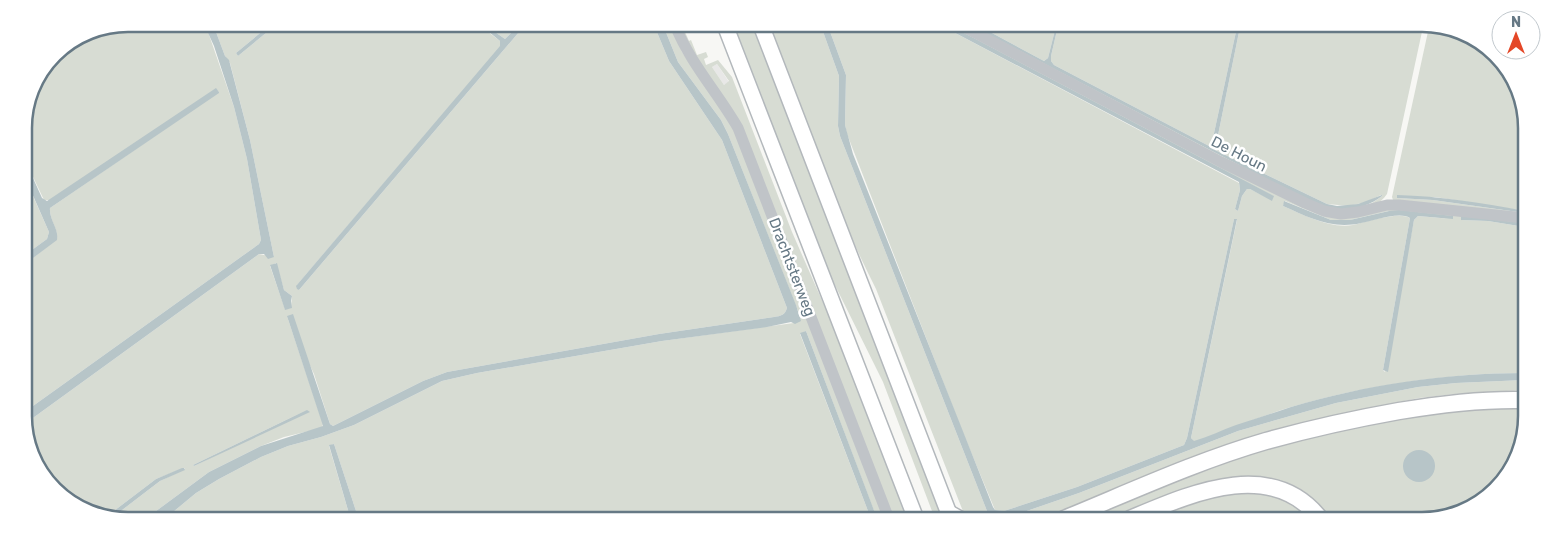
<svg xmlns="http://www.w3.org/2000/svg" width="1551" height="544" font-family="Rubik,sans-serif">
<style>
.built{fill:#e8e8e7}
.green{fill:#d7dcd3;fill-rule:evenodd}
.water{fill:#b7c5c8}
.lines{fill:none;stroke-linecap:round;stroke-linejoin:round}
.major-casing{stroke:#b3b8bc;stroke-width:18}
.highway-casing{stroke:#b3b7ba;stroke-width:19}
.minor{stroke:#c0c4c8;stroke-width:11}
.major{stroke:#fff;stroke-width:15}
.highway{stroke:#fff;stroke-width:16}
.labels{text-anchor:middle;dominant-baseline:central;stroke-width:5;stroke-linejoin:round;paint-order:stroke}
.street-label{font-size:15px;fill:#667985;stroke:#fff}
.rim{fill:none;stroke:#667985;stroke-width:2.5}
</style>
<rect width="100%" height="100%" fill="#f7f7f4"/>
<path class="built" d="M717,64L729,82L724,85L712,67Z"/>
<g class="green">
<path d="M128,24H204L207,29L234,107L247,159L261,240L259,244L26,411L25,264L57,239C58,228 49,220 50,208L219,92L216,89L50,200H44L24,158V122L32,88L55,54L89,32Z"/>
<path d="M213,24H271L236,53L238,56L277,24L519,25L505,39L485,25L483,28L500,41L501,46L297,285L299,290L525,25H654L669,61L722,140L787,308C785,315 781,316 774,317L659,334L447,372L423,381L333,426L330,424L314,374L287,316L323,424L322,428L284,437L261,446L209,472L148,517H113L160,481L185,469L184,468L156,479L106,517H101L50,485L26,436V423L259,254L274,257L250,140L230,63L225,56ZM276,263L284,290L292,296L291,308L285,309L270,266ZM307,410L194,466L193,465Z"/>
<path d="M663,25H671L682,52L731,123L884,519H877L806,331L800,334L868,511L867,517L865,519L358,517L334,444L329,446L350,517H167L196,493L219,479L261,457L288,446L321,437L354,425L442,381L477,373L662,341L794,323L800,316L728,134L721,120L678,62Z"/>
<path d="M680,25H682L689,41L691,40L697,55L706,52L708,57L704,59L706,65L718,60L732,77L792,232L842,346L909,519H894L745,134L694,54ZM717,64L729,81L724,85L712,67Z"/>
<path d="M732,25H753L944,519H935L883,382L823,261Z"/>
<path d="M767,26H821L839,76L838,126L840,136L987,511L991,516L999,518L1018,514L1079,493L1238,431L1336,403L1418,387L1456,383L1524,380V390L1454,394L1419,398L1344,413L1268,433L1139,481L1046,519H966L876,289C833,204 801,114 767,26Z"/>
<path d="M828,26H942L1239,183L1240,190L1235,209L1238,211L1242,196L1247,189H1250L1272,200L1273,196L951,26H957L1304,206L1388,208L1461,216V220L1488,221L1525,227L1524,373C1448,373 1363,386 1291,407C1258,417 1226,431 1194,442L1191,438L1237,220L1234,219L1187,438L1184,445L1077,487L1004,511L995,510L961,428L847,134L845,125L846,75ZM1285,201L1331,220H1350L1389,211L1452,219L1418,216L1414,220L1385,372L1383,370L1410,218C1399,211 1366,222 1353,225C1330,229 1304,215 1283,206Z"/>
<path d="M968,26H972L1281,187C1314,203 1349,223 1382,196L1381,195L1366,202L1349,206L1327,204L1215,150L1240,27H1423L1387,194C1380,204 1372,207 1360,209C1332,215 1310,203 1285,191Z"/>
<path d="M979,26H1056L1048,58L1044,61Z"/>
<path d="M1058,26L1237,27L1211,147L1054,65L1051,61V56Z"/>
<path d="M1429,27H1450L1501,59L1525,108V211L1435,197L1397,198L1433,200L1525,213L1393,200L1392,197Z"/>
<path d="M24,176L49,232L47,239L25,255Z"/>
<path d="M1524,404V443L1487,498L1429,520H1326L1281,482L1269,478L1243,476L1212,480L1192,487L1113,519H1082L1214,465L1263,449L1381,418Z"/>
<path d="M1238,490L1283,495L1313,520L1147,519L1194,500Z"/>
</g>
<g class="water">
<path d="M204,24H213L225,56L229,60L250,140L274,257L268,259L264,254H259L26,423V411L259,244L261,240L247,159L234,107L214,46Z"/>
<path d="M271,24H277L238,56L236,53Z"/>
<path d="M485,25L505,39L519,25H525L299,290L297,289L296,286L500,46V41L483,27Z"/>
<path d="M654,25H663L678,62L721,120L728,134L796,305L801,321L795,324L791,322L767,327L662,341L477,373L442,381L354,425L321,437L288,446L261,457L219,479L196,493L167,517H148L209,472L261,446L323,426L287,316L293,314L330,424L333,426L423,381L447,372L659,334L774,317C781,316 785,315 787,308L722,140L669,61Z"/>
<path d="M821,26H828L846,75L845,125L853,154L993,507L995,510L1004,511L1077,487L1184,445L1187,438L1234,219H1237L1191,438L1194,441C1208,437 1222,430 1236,425C1254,419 1273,413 1291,407C1365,385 1446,373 1524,373V380L1456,383L1418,387L1336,403L1238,431L1079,493L1018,514L999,518L991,516L987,511L840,136L838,126L839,76Z"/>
<path d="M942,26H951L1274,196L1272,201L1250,189H1247L1242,196L1238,211L1235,209L1240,190L1239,182Z"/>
<path d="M972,26H979L1044,61L1048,58L1056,26H1058L1051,56V61L1054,65L1211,147L1237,27H1240L1215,150L1327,204L1337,206L1358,204L1382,195V196C1367,208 1344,213 1325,207C1310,203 1295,194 1281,187Z"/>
<path d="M216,88L219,92V93L50,208C49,220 59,228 57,240L25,264V255L47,239L49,232L24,175V158L42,198L47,201Z"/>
<path d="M1397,195C1440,196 1483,203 1525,211V213L1433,200L1397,198Z"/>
<path d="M1284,201L1331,220H1350L1389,211L1399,210L1453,216V219L1418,216L1414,220L1388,372L1383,370L1410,218C1399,211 1373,221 1361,223C1332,230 1308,217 1283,206Z"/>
<path d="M1461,216L1525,223V227L1488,221L1461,220Z"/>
<path d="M277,263L284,290L292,296L291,301L292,308L285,310L270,265Z"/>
<path d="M806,331L872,505L877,519H865L867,517L868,511L800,333Z"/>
<path d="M307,410L310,412L194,466L193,465Z"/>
<path d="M334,444L358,517H350L329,445Z"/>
<circle cx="1419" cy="466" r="16"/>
<path d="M182,468H184L185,470L160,481L113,517H106L156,479Z"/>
</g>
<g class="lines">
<defs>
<g id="major">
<path d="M725,25L916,519"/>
<path d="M761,25L951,519"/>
</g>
<g id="highway">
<path d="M950,514L959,519"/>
<path d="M1064,519C1130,492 1197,461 1266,441C1309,429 1354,419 1399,411C1440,404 1483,399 1524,400"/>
<path d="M1130,519C1190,494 1272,456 1321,520"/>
</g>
</defs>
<use href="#major" class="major-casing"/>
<use href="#highway" class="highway-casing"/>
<g class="minor">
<path d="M675,25C690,63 718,93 738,128L889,519"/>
<path d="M962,26L1221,162L1305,203L1324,211L1341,214L1358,212L1387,205H1399L1525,218"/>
</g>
<use href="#major" class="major"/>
<use href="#highway" class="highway"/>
</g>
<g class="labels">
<g class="street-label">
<text transform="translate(1239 154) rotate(27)">De Houn</text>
<text transform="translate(792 267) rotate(69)">Drachtsterweg</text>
</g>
</g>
<path d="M0 0H1551V544H0ZM128 32H1422A96 96 0 0 1 1518 128V416A96 96 0 0 1 1422 512H128A96 96 0 0 1 32 416V128A96 96 0 0 1 128 32Z" fill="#fff" fill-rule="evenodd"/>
<path class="rim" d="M128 32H1422A96 96 0 0 1 1518 128V416A96 96 0 0 1 1422 512H128A96 96 0 0 1 32 416V128A96 96 0 0 1 128 32Z"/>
<g transform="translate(1516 35)"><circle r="24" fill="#ffffff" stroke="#c2c9ce"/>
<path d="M0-4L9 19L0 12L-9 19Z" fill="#e44727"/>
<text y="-8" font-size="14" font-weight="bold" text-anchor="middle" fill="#667985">N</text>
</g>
</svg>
